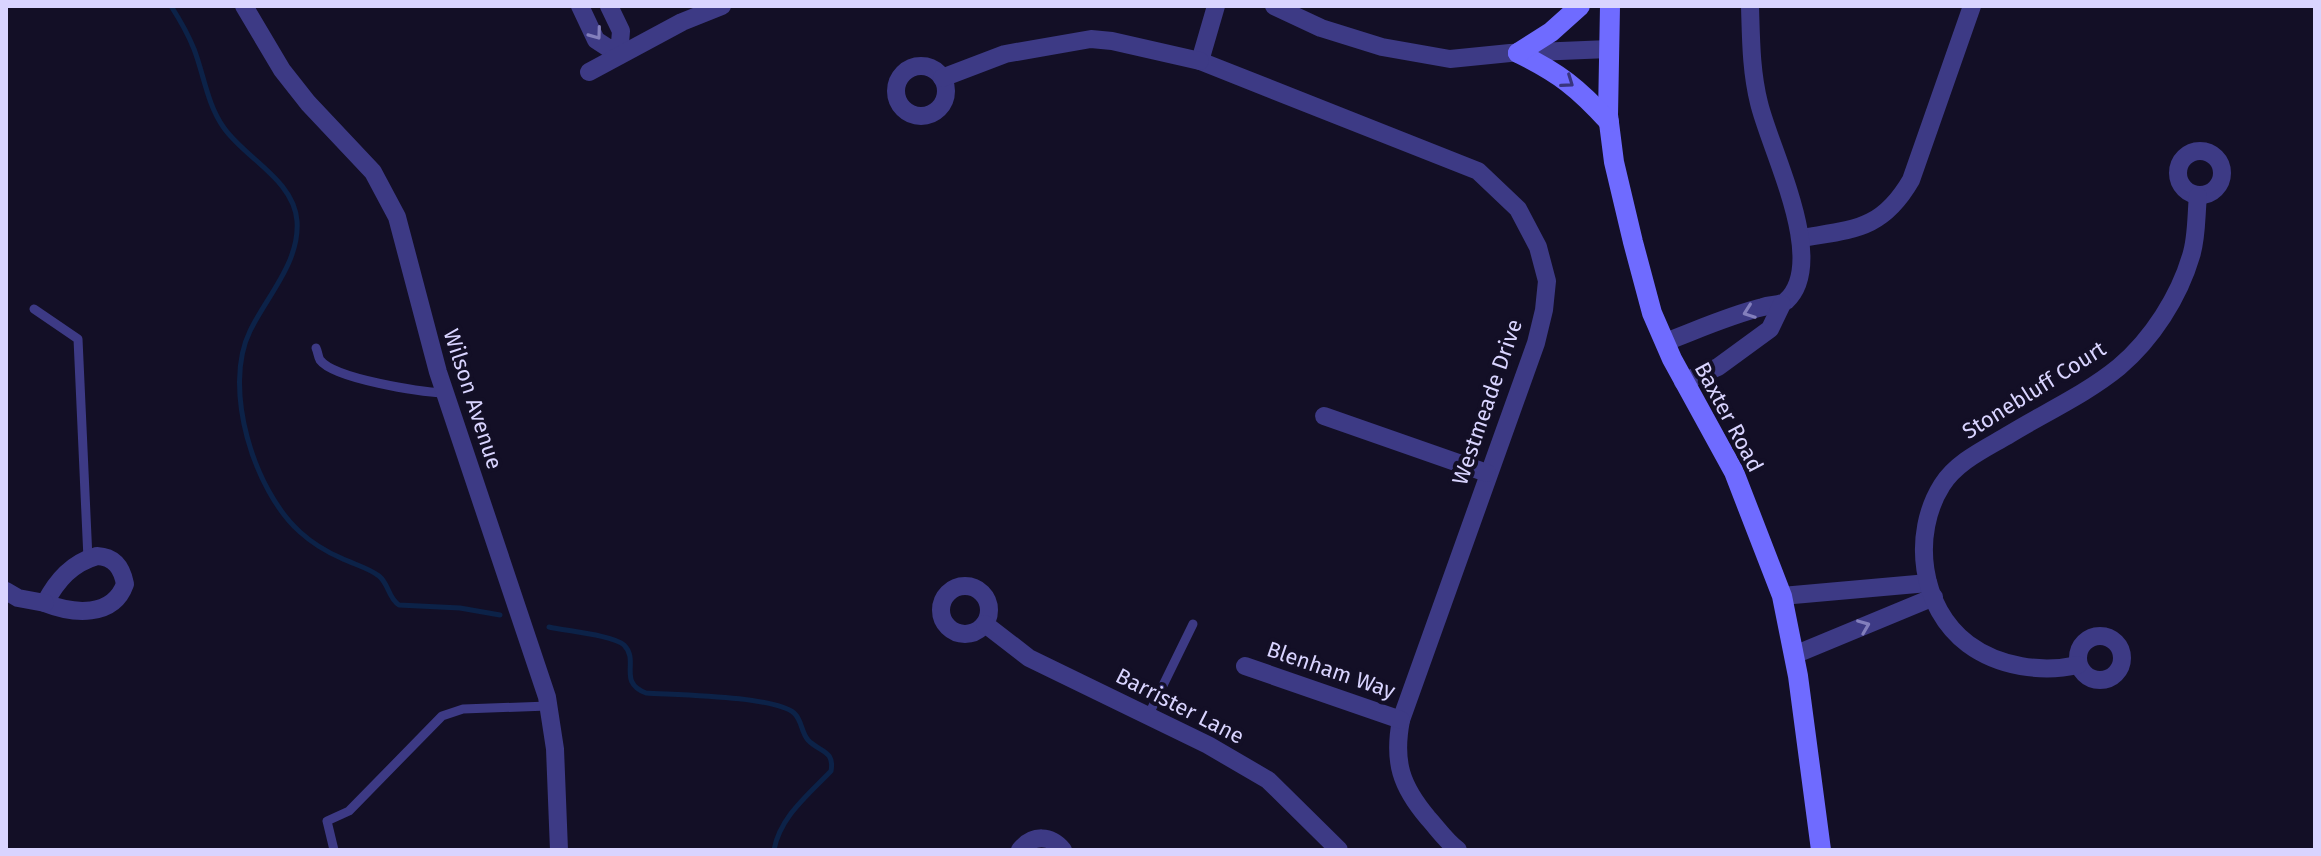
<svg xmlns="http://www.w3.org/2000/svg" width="2321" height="856" font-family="'Fira Sans',sans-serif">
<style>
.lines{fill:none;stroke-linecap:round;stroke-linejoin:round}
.stream{stroke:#0c2248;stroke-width:5}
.service{stroke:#3d3a85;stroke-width:9}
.minor{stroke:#3d3a85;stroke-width:18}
.secondary{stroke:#6f6bff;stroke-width:20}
.oneway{stroke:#837fbc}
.oneway2{stroke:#38347d}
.labels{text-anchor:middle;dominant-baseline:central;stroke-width:8;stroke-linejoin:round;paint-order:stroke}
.street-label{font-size:22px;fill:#d9d4ff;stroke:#130f26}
</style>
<rect width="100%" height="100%" fill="#130f26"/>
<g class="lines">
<g class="stream">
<path d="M171,6C180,20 188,34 194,49C204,75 207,104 224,128C246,159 294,180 297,221C300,262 267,296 250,331C222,388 254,491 300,532C311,542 327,552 341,558C353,564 369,568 379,576C389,584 388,598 399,605L460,608L500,615"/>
<path d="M549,627C566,631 613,635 624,645C640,661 617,682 646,693C677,695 774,696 794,713C802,720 801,732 808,740C819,752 835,750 831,771C808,795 780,817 774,850"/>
</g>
<g class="service">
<path d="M34,309L78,339L88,559"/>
<path d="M316,348C318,352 318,357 320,360C334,379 421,392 445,393"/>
<path d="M1148,716L1193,624"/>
<path d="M334,850L327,821L349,811L442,716L463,709L548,706"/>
</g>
<g class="minor">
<path d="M244,6L282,70L308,103L373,172L397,217L438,372L547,697L555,749L559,850"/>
<path d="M580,6L596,40L619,55L621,31L609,6"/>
<path d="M1216,6L1200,61L1478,171L1518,209L1538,247L1547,281L1544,310L1536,343L1401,720C1393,762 1401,786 1428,818C1438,829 1446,841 1458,850"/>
<path d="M1274,6L1321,28L1382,47L1450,59L1510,53L1609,49"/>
<circle cx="921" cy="91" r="25"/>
<path d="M589,72L682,22L722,6"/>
<path d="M942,78L1005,54L1091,39L1112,41L1200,61"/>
<circle cx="2200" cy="173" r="22"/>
<path d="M1802,238C1854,229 1882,230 1911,180L1972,6"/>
<path d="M1665,342C1697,330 1730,315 1763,307C1771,304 1779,306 1786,301C1829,262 1770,150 1759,103C1751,71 1751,39 1750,6"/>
<path d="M1683,382L1718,367L1770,329L1782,304"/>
<path d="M1324,416L1487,473"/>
<path d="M97,556C115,557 122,568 125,584C113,618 73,614 45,603C57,580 72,563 97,556Z"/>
<circle cx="965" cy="610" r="24"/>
<path d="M6,591L18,598L45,603"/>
<path d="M1782,596L1928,583"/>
<path d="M985,624L1029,658L1208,745L1268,780L1339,850"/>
<circle cx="2100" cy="658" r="22"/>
<path d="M1794,655L1934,597"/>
<path d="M2078,665C2042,673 1999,667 1968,644C1920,608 1911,534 1942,485C1957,461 1987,448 2010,434C2046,412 2086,394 2119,367C2152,339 2179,297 2191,256C2197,238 2196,215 2198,196"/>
<path d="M1245,666L1401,720"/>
<path d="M1020,850C1033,834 1051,835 1063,850"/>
</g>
<g class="secondary">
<path d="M1610,6L1608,115L1614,162L1633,242L1652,313L1672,359L1734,472L1782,596L1798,676L1821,850"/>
<path d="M1518,53C1559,73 1578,88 1609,122"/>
<path d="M1518,53L1551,32L1580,6"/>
</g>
</g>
<defs><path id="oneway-chevron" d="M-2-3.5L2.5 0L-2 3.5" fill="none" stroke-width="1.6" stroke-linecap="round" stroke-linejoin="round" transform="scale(2)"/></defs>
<g class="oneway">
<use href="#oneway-chevron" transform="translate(596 34) rotate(54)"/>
<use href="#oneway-chevron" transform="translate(1749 312) rotate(160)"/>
<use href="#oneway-chevron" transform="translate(1864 626) rotate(-22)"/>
</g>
<use class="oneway2" href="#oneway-chevron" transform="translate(1568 82) rotate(35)"/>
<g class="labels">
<g class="street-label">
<text transform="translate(2034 390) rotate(-32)">Stonebluff Court</text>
<text transform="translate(473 399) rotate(72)">Wilson Avenue</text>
<text transform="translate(1487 402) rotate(-71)">Westmeade Drive</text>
<text transform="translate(1729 417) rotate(62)">Baxter Road</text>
<text transform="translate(1331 670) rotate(19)">Blenham Way</text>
<text transform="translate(1180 706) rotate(27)">Barrister Lane</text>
</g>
</g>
<rect width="2321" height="856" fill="none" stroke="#d9d4ff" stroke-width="16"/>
</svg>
